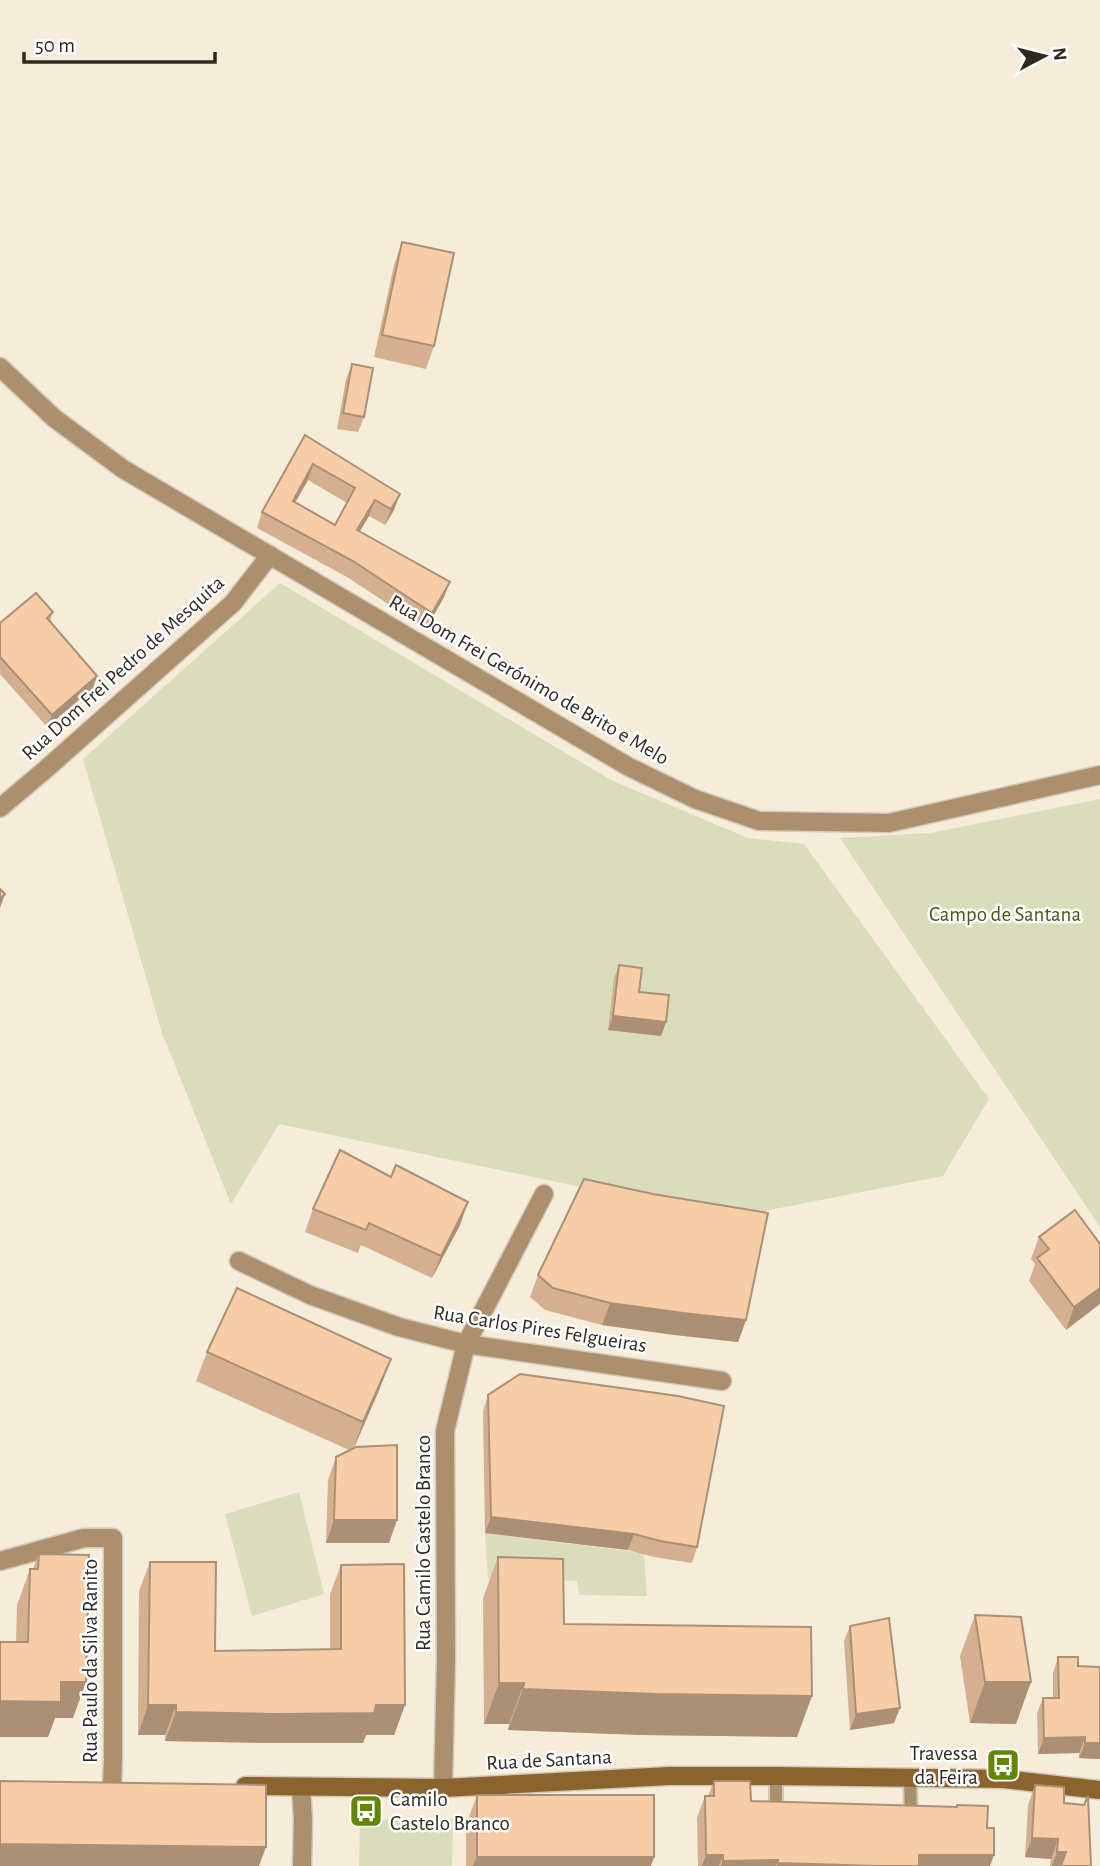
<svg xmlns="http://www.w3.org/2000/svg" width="1100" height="1866" font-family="'Alegreya Sans',sans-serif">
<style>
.green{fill:#daddbc}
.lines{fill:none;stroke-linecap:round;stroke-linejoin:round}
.service-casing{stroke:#d2c9b9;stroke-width:16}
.minor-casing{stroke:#d2c9b9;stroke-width:21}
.secondary-casing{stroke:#d2c9b9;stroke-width:21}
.service{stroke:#ac906e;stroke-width:12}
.minor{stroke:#ac906e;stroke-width:18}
.secondary{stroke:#8b632d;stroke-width:18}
.wall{fill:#d4b090;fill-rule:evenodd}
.shaded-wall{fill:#ac9075}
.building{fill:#f6cda7;stroke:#ac9075;stroke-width:2;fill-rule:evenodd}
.labels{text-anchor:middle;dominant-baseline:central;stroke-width:5;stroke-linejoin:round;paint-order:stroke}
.street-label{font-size:21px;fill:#2e2a23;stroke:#fff}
.park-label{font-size:21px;fill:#50531a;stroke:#fff}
.poi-label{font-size:21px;fill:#2e2a23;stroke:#fff;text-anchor:end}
</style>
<rect width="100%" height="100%" fill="#f6ecda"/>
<g class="green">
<path d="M280,583L611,780L748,838L804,844L989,1099L943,1176L729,1218L279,1124L231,1204L162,1033L83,759Z"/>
<path d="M1100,799V1227L840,838L931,833Z"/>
<path d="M299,1492L324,1594L252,1616L225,1514Z"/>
<path d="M485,1533L644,1553L647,1596L579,1595L577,1581L488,1579Z"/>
<path d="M453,1819L452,1866H359L360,1820Z"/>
</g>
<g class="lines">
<defs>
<g id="service">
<path d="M776,1776V1812H782"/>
<path d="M905,1815H911L910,1779"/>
</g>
<g id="minor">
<path d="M0,367L54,418L123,469L629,767L695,799L759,821L889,823L1100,775"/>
<path d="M0,808L46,769L233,603L270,555"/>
<path d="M239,1261L310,1295L399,1327L466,1344L722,1381"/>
<path d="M0,1561L84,1538H113V1760L112,1785"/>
<path d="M301,1787L303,1820L302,1866"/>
<path d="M443,1788L446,1659L445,1431L466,1344L544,1194"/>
</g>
<path id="secondary" d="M245,1786L443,1788L669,1776H776L1004,1779L1100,1790"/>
</defs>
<use href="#service" class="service-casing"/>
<use href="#minor" class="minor-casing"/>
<use href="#secondary" class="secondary-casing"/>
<use href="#service" class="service"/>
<use href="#minor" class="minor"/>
<use href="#secondary" class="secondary"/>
</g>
<g class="wall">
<path d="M402,242L434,346L426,369L374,357L394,265Z"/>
<path d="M352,364L364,417L358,432L337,429L346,379Z"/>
<path d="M305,435L394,510L385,525L369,516L359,532L444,597L426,629L347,577L257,528L262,512ZM308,480L347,503L335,525L295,502Z"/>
<path d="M53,612L50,621L93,688L47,727L0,674V623Z"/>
<path d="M619,965L639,992L666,1022L661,1036L608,1030L614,978Z"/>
<path d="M313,1209L460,1225L432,1278L361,1245L358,1253L305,1232Z"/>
<path d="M1039,1237L1100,1244L1066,1330L1029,1281L1035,1264L1031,1259Z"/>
<path d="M538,1275L746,1320L738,1342L675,1335L602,1325L545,1310L530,1297Z"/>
<path d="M207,1352L380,1388L354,1448L389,1543H326L328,1480L336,1457L349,1450L196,1381Z"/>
<path d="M488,1395L697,1547L692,1563L654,1557L628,1550L485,1533L483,1411Z"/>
<path d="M39,1554L73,1718H55L48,1737H0V1642H16L17,1605L30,1569H33Z"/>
<path d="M498,1557L564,1624L797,1737L642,1735L508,1730L509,1724H484L483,1598Z"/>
<path d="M150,1562L215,1651L330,1649V1594L341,1565L405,1705L394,1735H366L363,1743H264L165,1741V1735H138L139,1591Z"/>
<path d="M975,1615L1016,1724L970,1723L960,1656Z"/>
<path d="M850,1626L894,1723L850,1730L844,1641Z"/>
<path d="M1058,1657L1078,1666L1100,1667V1759L1079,1758V1753L1038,1754L1037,1713L1043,1698H1053V1673Z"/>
<path d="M714,1781L751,1801L987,1828L990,1866H698L697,1818L705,1796H708Z"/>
<path d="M1035,1785L1064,1803L1091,1866H1050L1051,1859L1025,1857L1028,1805Z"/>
<path d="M477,1795L651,1866H466V1825Z"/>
</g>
<g class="shaded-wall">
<path d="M313,464L308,480L287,517L293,501Z"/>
<path d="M400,494L394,510L385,525L391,509Z"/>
<path d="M375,500L369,516L351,546L357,530Z"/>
<path d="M450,582L444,597L426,629L432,613Z"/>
<path d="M97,676L93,688L47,727L52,715Z"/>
<path d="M5,894L0,908V899Z"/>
<path d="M613,1016L666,1022L661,1036L608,1030Z"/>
<path d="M468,1202L460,1225L432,1278L441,1256Z"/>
<path d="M1100,1288V1304L1066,1330L1074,1307Z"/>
<path d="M610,1303L746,1320L738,1342L675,1335L602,1325Z"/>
<path d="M391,1359L380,1388L352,1452L363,1422Z"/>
<path d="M491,1517L634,1534L628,1550L485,1533Z"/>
<path d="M334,1520H397L389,1543H326Z"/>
<path d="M61,1682H86L73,1718H55L48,1737H0V1701Z"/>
<path d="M985,1682H1031L1016,1724L970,1723Z"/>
<path d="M499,1683H524L509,1724H484Z"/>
<path d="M523,1689L812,1696L797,1737L642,1735L508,1730Z"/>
<path d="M148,1705H176L165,1735H138Z"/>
<path d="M376,1705H405L394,1735H366L363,1743H264L165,1741L176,1712Z"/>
<path d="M900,1708L894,1723L850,1730L856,1714Z"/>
<path d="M1085,1737L1079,1753L1038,1754L1044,1738Z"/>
<path d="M1085,1743H1100V1759L1079,1758Z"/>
<path d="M1032,1838L1058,1839L1051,1859L1025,1857Z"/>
<path d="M0,1844L266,1847L259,1866H0Z"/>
<path d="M1057,1852H1066L1061,1866H1052Z"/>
<path d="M706,1855H723L719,1866H702Z"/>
<path d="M919,1855H994L990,1866H915Z"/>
<path d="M477,1857H654L651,1866H473Z"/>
<path d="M778,1860L776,1866H721L723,1861Z"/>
<path d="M778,1863L878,1866H777Z"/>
</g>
<g class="building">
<path d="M402,242L454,253L434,346L382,335Z"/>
<path d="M352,364L373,368L364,417L343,413Z"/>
<path d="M305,435L400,494L391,509L375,500L357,530L450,582L432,613L353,561L262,512ZM313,464L355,488L335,525L293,501Z"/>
<path d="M36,593L53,612L47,618L97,676L52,715L1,658L0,659V623Z"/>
<path d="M0,889L5,894L0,899Z"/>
<path d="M619,965L642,968L639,992L669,995L666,1022L613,1016Z"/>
<path d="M340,1150L391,1177L396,1165L468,1202L441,1256L369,1223L366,1230L313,1209Z"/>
<path d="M584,1179L653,1194L768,1213L746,1320L683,1313L610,1303L553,1288L538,1275Z"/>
<path d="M1075,1210L1100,1244V1288L1074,1307L1037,1258L1049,1249L1039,1237Z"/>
<path d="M237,1288L391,1359L363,1422L207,1352Z"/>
<path d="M520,1374L678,1396L724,1406L697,1547L660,1541L634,1534L491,1517L488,1395Z"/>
<path d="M397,1445V1520H334L336,1457L356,1447Z"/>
<path d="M39,1554L89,1555L86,1682H61V1702L0,1701V1642H28L30,1569H38Z"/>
<path d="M498,1557L563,1559L564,1624L811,1627L812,1696L657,1694L523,1689L524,1683H499Z"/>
<path d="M150,1562H216L215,1651L341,1649V1565L404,1564L405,1705H376L374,1713L275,1714L176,1712V1705H148Z"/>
<path d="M975,1615L1021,1617L1031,1682H985Z"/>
<path d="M889,1618L900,1708L856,1714L850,1626Z"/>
<path d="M1058,1657H1078V1666L1100,1667V1743H1085V1737L1044,1738L1043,1698H1059Z"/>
<path d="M0,1781L266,1785V1847L0,1844Z"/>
<path d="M714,1781H750L751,1801L957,1807V1805L988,1806L987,1828H994V1855H919V1866H878L778,1863V1860L723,1861V1855H706L705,1796H714Z"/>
<path d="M1035,1785L1064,1787V1803L1084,1805L1088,1796L1091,1866H1061L1066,1852H1057L1058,1839L1032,1838Z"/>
<rect x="477" y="1795" width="177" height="62"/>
</g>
<defs>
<symbol id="bus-square" viewBox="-11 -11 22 22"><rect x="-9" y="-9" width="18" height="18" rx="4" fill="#628607" stroke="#fff"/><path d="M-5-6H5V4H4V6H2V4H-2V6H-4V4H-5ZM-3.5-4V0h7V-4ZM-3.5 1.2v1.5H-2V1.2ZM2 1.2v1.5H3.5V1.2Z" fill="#fff"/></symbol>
</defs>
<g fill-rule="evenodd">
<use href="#bus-square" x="984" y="1746" width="38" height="38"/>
<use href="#bus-square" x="347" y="1792" width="38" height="38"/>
</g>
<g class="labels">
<g class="street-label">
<text transform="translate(123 668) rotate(-42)">Rua Dom Frei Pedro de Mesquita</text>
<text transform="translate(529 680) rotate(30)">Rua Dom Frei Gerónimo de Brito e Melo</text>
<text transform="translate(540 1329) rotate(9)">Rua Carlos Pires Felgueiras</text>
<text transform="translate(423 1543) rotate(-90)">Rua Camilo Castelo Branco</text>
<text transform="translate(90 1661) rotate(-90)">Rua Paulo da Silva Ranito</text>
<text transform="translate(549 1760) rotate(-3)">Rua de Santana</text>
</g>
<g class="park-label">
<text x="1005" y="914">Campo de Santana</text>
</g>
<g class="poi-label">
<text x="978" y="1753">Travessa<tspan x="978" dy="24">da Feira</tspan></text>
<text x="390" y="1799" text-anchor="start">Camilo<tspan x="390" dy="24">Castelo Branco</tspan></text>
</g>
</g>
<g transform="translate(1044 56) rotate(83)" stroke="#ffffff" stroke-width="5" paint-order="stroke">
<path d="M0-5L12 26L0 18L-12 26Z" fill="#2e2a23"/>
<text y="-10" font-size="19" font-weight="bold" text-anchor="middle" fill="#2e2a23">N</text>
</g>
<path d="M24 52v10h191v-10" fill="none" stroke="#2e2a23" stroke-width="3.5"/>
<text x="35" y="52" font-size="21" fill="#2e2a23" stroke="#ffffff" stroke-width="5" paint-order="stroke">50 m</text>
</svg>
